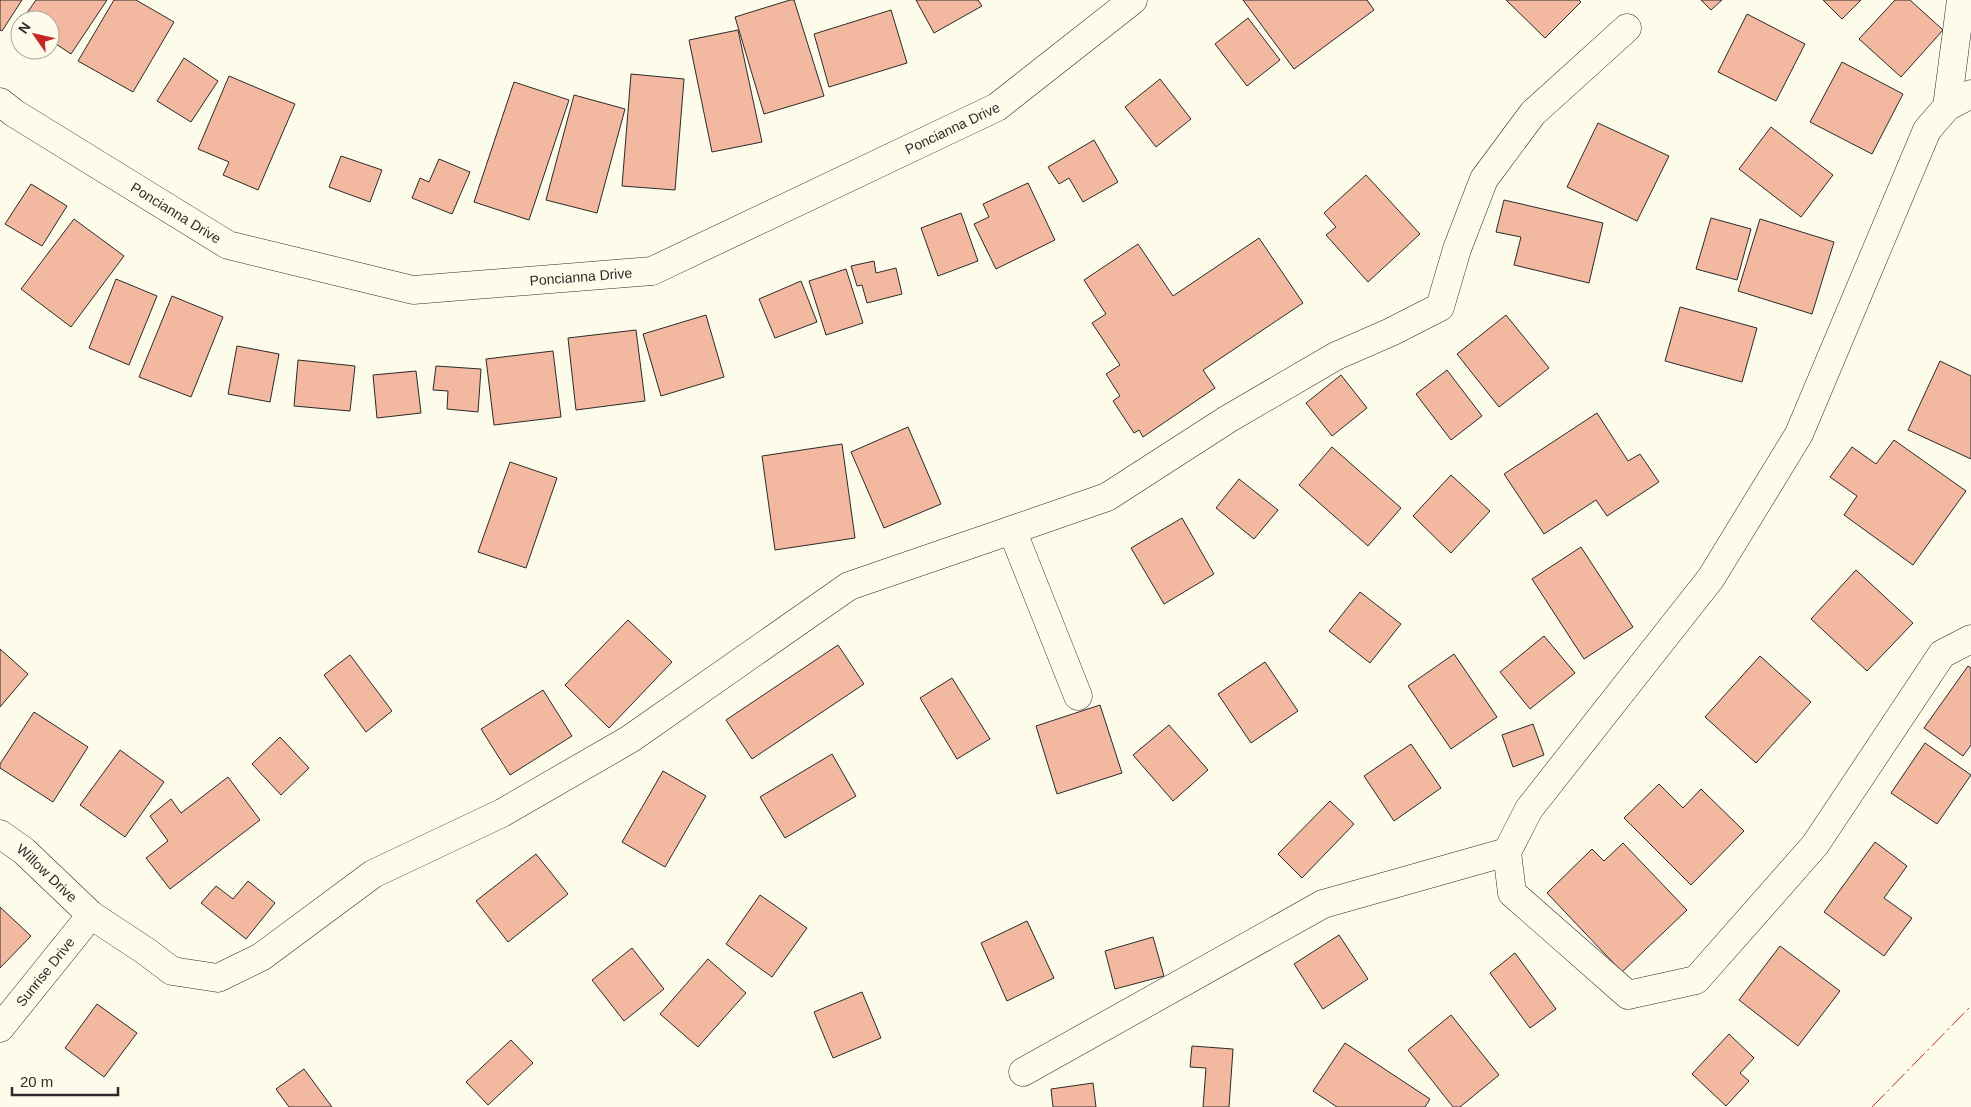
<svg xmlns="http://www.w3.org/2000/svg" width="1971" height="1107" font-family="Helvetica,sans-serif">
<style>
.building{fill:#f2b8a0;stroke:#2b2b2b}
.lines{fill:none;stroke-linecap:round;stroke-linejoin:round}
.street-casing{stroke:#2b2b2b;stroke-width:29}
.street{stroke:#fdfbea;stroke-width:28}
.power{stroke:#c62828;stroke-width:1;stroke-dasharray:18 4 2.5 4;stroke-linecap:butt}
.labels{text-anchor:middle;dominant-baseline:central;stroke-width:4;stroke-linejoin:round;paint-order:stroke}
.street-label{font-size:14px;fill:#2b2b2b;stroke:#fdfbea}
</style>
<rect width="100%" height="100%" fill="#fdfbea"/>
<g class="building">
<path d="M0,0H22L2,31L0,30Z"/>
<path d="M36,0H107L71,54L50,40V20H22Z"/>
<path d="M114,0H136L174,22L133,92L78,61Z"/>
<path d="M790,0H794L824,96L764,114L735,17Z"/>
<path d="M916,0H978L982,6L934,33Z"/>
<path d="M1243,0H1367L1374,10L1294,69Z"/>
<path d="M1506,0H1579L1581,2L1545,38Z"/>
<path d="M1701,0H1722L1711,10Z"/>
<path d="M1823,0H1861L1842,19Z"/>
<path d="M1895,0H1910L1943,30L1901,77L1859,39Z"/>
<path d="M891,10L907,63L829,87L814,34Z"/>
<path d="M1747,14L1805,44L1776,101L1718,72Z"/>
<path d="M1248,18L1280,60L1247,86L1215,44Z"/>
<path d="M738,30L762,142L712,152L689,40Z"/>
<path d="M184,58L218,81L191,122L157,101Z"/>
<path d="M1842,62L1903,94L1872,154L1810,122Z"/>
<path d="M631,74L684,79L675,190L622,186Z"/>
<path d="M229,76L295,104L258,190L223,175L229,162L198,149Z"/>
<path d="M1160,79L1191,119L1156,147L1125,107Z"/>
<path d="M514,82L569,100L529,220L474,202Z"/>
<path d="M574,95L625,109L597,213L546,200Z"/>
<path d="M1598,123L1669,156L1637,221L1567,187Z"/>
<path d="M1771,127L1833,175L1801,217L1739,169Z"/>
<path d="M1094,140L1118,182L1083,202L1069,178L1059,184L1048,167Z"/>
<path d="M341,156L382,170L370,202L329,187Z"/>
<path d="M439,159L470,172L452,214L412,198L420,178L429,182Z"/>
<path d="M1366,175L1420,234L1368,282L1326,235L1336,227L1324,213Z"/>
<path d="M1028,183L1055,240L996,269L974,224L989,217L983,204Z"/>
<path d="M31,184L67,206L42,246L5,224Z"/>
<path d="M1504,200L1603,223L1589,283L1514,265L1521,237L1496,232Z"/>
<path d="M961,213L978,261L938,276L921,228Z"/>
<path d="M1711,218L1751,229L1737,280L1696,269Z"/>
<path d="M74,219L124,256L71,327L21,289Z"/>
<path d="M1760,219L1834,242L1812,314L1738,291Z"/>
<path d="M1259,238L1303,303L1203,370L1215,388L1143,437L1139,430L1134,433L1113,401L1120,396L1106,374L1120,365L1092,323L1106,314L1084,280L1138,244L1173,296Z"/>
<path d="M874,261L876,273L896,268L902,294L867,303L862,285L857,286L851,266Z"/>
<path d="M846,269L863,323L826,335L809,281Z"/>
<path d="M116,279L157,296L129,365L89,348Z"/>
<path d="M801,281L817,322L775,338L759,299Z"/>
<path d="M172,296L223,317L191,397L139,377Z"/>
<path d="M1680,307L1757,328L1742,382L1665,361Z"/>
<path d="M706,315L724,377L661,396L643,334Z"/>
<path d="M1506,315L1549,368L1499,407L1457,354Z"/>
<path d="M636,330L645,401L576,410L568,338Z"/>
<path d="M237,346L279,354L270,402L228,394Z"/>
<path d="M553,351L561,417L494,425L486,359Z"/>
<path d="M298,360L355,366L350,411L294,406Z"/>
<path d="M1940,361L1971,376V459L1908,430Z"/>
<path d="M436,366L481,369L478,412L447,409L448,391L433,390Z"/>
<path d="M1447,370L1482,416L1451,440L1416,394Z"/>
<path d="M416,371L421,413L377,418L373,375Z"/>
<path d="M1341,375L1367,408L1332,436L1306,403Z"/>
<path d="M1597,413L1628,461L1640,454L1659,482L1607,516L1596,500L1544,534L1504,474Z"/>
<path d="M908,427L941,504L884,528L851,452Z"/>
<path d="M1894,440L1966,491L1913,565L1844,515L1857,496L1830,477L1852,447L1876,464Z"/>
<path d="M842,444L855,538L775,550L762,456Z"/>
<path d="M1332,447L1401,508L1368,546L1299,485Z"/>
<path d="M510,462L557,478L526,568L478,552Z"/>
<path d="M1451,475L1490,511L1451,553L1413,516Z"/>
<path d="M1239,479L1278,510L1254,539L1216,508Z"/>
<path d="M1182,518L1214,574L1164,604L1131,548Z"/>
<path d="M1581,547L1633,627L1584,659L1532,579Z"/>
<path d="M1856,570L1913,623L1867,671L1811,619Z"/>
<path d="M1360,592L1401,624L1370,663L1329,631Z"/>
<path d="M628,620L672,662L609,728L565,685Z"/>
<path d="M1544,636L1575,673L1530,709L1500,672Z"/>
<path d="M838,645L864,684L752,759L726,720Z"/>
<path d="M0,649L28,674L0,707Z"/>
<path d="M1454,654L1497,717L1451,749L1408,686Z"/>
<path d="M350,655L392,711L366,732L324,675Z"/>
<path d="M1760,656L1811,702L1756,763L1705,717Z"/>
<path d="M1265,662L1298,711L1251,743L1218,694Z"/>
<path d="M1968,666L1971,668V745L1963,756L1924,728Z"/>
<path d="M952,678L990,739L957,759L920,698Z"/>
<path d="M543,690L572,736L510,775L481,729Z"/>
<path d="M1100,705L1122,773L1057,794L1036,726Z"/>
<path d="M34,712L88,747L53,802L0,768V764Z"/>
<path d="M1533,724L1544,755L1513,767L1502,735Z"/>
<path d="M1169,725L1208,770L1173,801L1133,755Z"/>
<path d="M280,737L309,768L281,795L252,764Z"/>
<path d="M1925,743L1971,775L1937,824L1891,793Z"/>
<path d="M1411,744L1441,788L1394,821L1364,776Z"/>
<path d="M120,750L164,782L125,837L80,805Z"/>
<path d="M832,754L856,796L785,838L760,797Z"/>
<path d="M663,771L706,796L665,867L622,842Z"/>
<path d="M228,777L260,820L170,889L146,858L168,841L150,816L171,799L181,813Z"/>
<path d="M1659,784L1683,808L1701,789L1744,831L1691,885L1624,818Z"/>
<path d="M1330,801L1354,824L1302,878L1278,854Z"/>
<path d="M1875,842L1907,866L1884,898L1912,918L1884,956L1824,912Z"/>
<path d="M1623,843L1687,910L1622,972L1547,893L1592,849L1604,861Z"/>
<path d="M536,854L568,894L508,942L476,901Z"/>
<path d="M248,881L275,903L246,939L201,903L216,886L233,899Z"/>
<path d="M760,895L807,928L772,977L726,944Z"/>
<path d="M0,907L31,936L0,968Z"/>
<path d="M1027,921L1054,978L1007,1001L981,943Z"/>
<path d="M1339,935L1368,979L1323,1009L1294,964Z"/>
<path d="M1153,937L1164,976L1115,989L1105,951Z"/>
<path d="M1780,946L1840,991L1798,1046L1739,1000Z"/>
<path d="M632,948L664,989L624,1021L592,980Z"/>
<path d="M1515,953L1556,1009L1530,1028L1490,973Z"/>
<path d="M708,959L746,993L698,1047L660,1014Z"/>
<path d="M862,992L881,1038L833,1058L814,1012Z"/>
<path d="M97,1004L137,1033L104,1077L65,1048Z"/>
<path d="M1451,1015L1499,1075L1460,1107H1453L1408,1050Z"/>
<path d="M1729,1034L1754,1058L1740,1073L1749,1081L1726,1106L1692,1074Z"/>
<path d="M511,1040L533,1063L488,1105L466,1082Z"/>
<path d="M1345,1043L1430,1099L1425,1107H1337L1313,1091Z"/>
<path d="M1192,1046L1233,1049L1229,1107H1203L1206,1068L1190,1067Z"/>
<path d="M304,1069L332,1107H289L276,1089Z"/>
<path d="M1093,1083L1096,1107H1053L1051,1089Z"/>
</g>
<g class="lines">
<defs>
<g id="street">
<path d="M1971,94L1947,107L1927,130L1799,434L1711,578L1529,809L1507,852L1512,893L1628,995L1696,980L1815,845L1942,654L1971,639"/>
<path id="s1" d="M0,102L14,113L228,245L413,290L652,271L997,107L1133,0"/>
<path d="M1947,107L1961,0"/>
<path d="M1012,530L1107,497L1228,419L1336,356L1391,332L1440,307L1457,249L1484,179L1533,113L1627,28"/>
<path id="s2" d="M0,834L24,851L91,915L147,952L172,971L218,978L261,957L373,874L502,813L630,739L849,586L1012,530L1078,696"/>
<path id="s3" d="M0,1028L91,915"/>
<path d="M1023,1072L1323,904L1507,852"/>
</g>
</defs>
<use href="#street" class="street-casing"/>
<use href="#street" class="street"/>
<path class="power" d="M1872,1107L1971,1006"/>
</g>
<g class="labels">
<g class="street-label">
<text stroke="none"><textPath href="#s1" startOffset="1032">Poncianna Drive</textPath></text>
<text stroke="none"><textPath href="#s1" startOffset="208">Poncianna Drive</textPath></text>
<text stroke="none"><textPath href="#s1" startOffset="628">Poncianna Drive</textPath></text>
<text stroke="none"><textPath href="#s2" startOffset="61">Willow Drive</textPath></text>
<text stroke="none"><textPath href="#s3" startOffset="72">Sunrise Drive</textPath></text>
</g>
</g>
<g transform="translate(35 35) rotate(304)"><circle r="24" fill="#fdfbea" stroke="#a9a89e"/>
<path d="M0-4L9 19L0 12L-9 19Z" fill="#c62828"/>
<text y="-8" font-size="14" font-weight="bold" text-anchor="middle" fill="#2b2b2b">N</text>
</g>
<path d="M12 1087v8h106v-8" fill="none" stroke="#2b2b2b" stroke-width="2.5"/>
<text x="20" y="1087" font-size="15" fill="#2b2b2b" stroke="#fdfbea" stroke-width="4" paint-order="stroke">20 m</text>
</svg>
